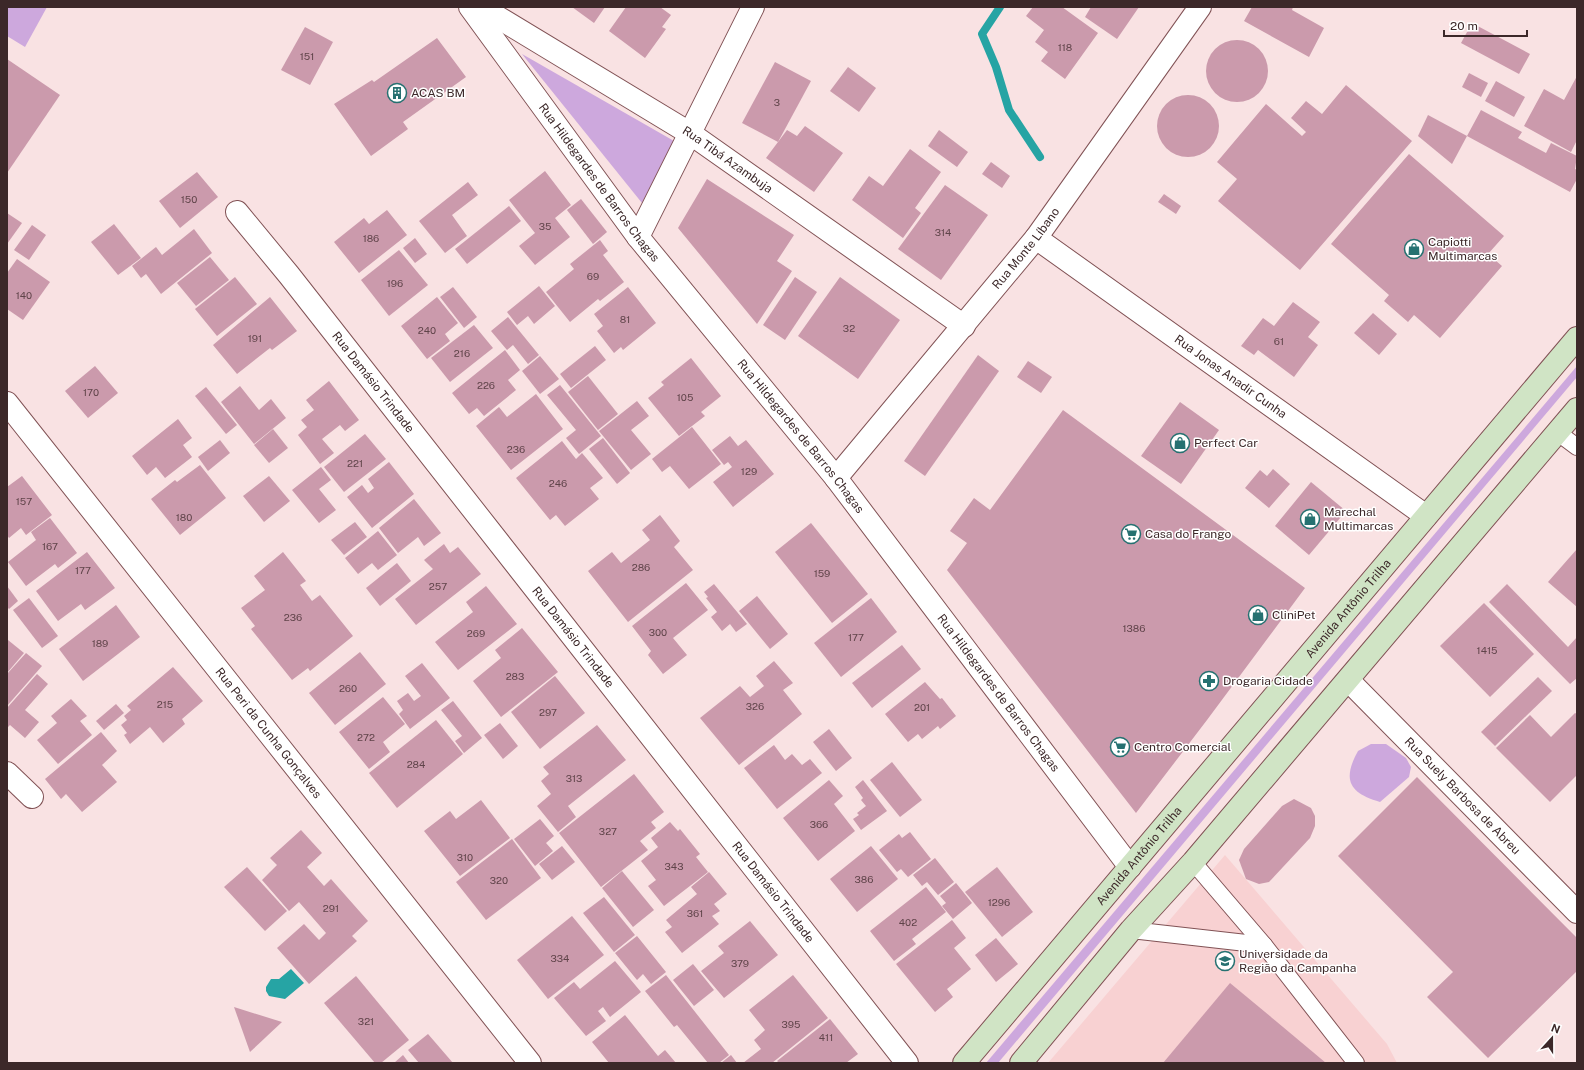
<svg xmlns="http://www.w3.org/2000/svg" width="1584" height="1070" font-family="'Public Sans',sans-serif">
<style>
.built{fill:#f8d1d2}
.grass{fill:#cda8dd}
.water{fill:#26a4a4}
.lines{fill:none;stroke-linecap:round;stroke-linejoin:round}
.stream{stroke:#26a4a4;stroke-width:8}
.building{fill:#cb9aac}
.lane-casing{stroke:#815255;stroke-width:18}
.street-casing{stroke:#815255;stroke-width:24}
.secondary-casing{stroke:#815255;stroke-width:24}
.lane{stroke:#fff;stroke-width:16}
.street{stroke:#fff;stroke-width:22}
.secondary{stroke:#d0e4c5;stroke-width:22}
.labels{text-anchor:middle;dominant-baseline:central;stroke-width:3;stroke-linejoin:round;paint-order:stroke}
.number-label{font-size:10px;fill:#60444a}
.poi-label{font-size:12px;fill:#3c2829;stroke:#fff;text-anchor:start}
.street-label{font-size:12px;fill:#3c2829;stroke:#fff}
</style>
<rect width="100%" height="100%" fill="#f9e2e3"/>
<path class="built" d="M1225,855L1387,1044L1397,1063H1048Z"/>
<g class="grass">
<path d="M7,7H47L25,47L7,36Z"/>
<path d="M522,54L674,141L642,203Z"/>
<path d="M1577,366V377L998,1063H986Z"/>
<path d="M1371,744H1386L1406,758L1411,767L1409,777L1380,802C1349,793 1342,780 1358,751Z"/>
</g>
<path class="water" d="M291,969L304,983L285,999L269,996L266,991V987L271,979H279Z"/>
<g class="lines">
<path class="stream" d="M1000,7L982,34L996,67L1009,110L1040,157"/>
</g>
<g class="building">
<path d="M572,7H605L594,23Z"/>
<path d="M626,7H660L671,15L662,27L666,29L645,58L609,31Z"/>
<path d="M1033,7H1062L1098,33L1065,79L1041,61L1048,52L1035,42L1044,30L1026,16Z"/>
<path d="M1091,7H1139L1117,39L1085,17Z"/>
<path d="M1252,7H1293L1292,10L1324,28L1309,57L1244,21Z"/>
<path d="M1472,23L1530,54L1519,74L1461,43Z"/>
<path d="M305,27L333,42L310,85L281,70Z"/>
<path d="M437,38L466,77L403,122L408,129L371,156L334,104L372,80L374,82Z"/>
<circle cx="1237" cy="71" r="31"/>
<path d="M7,59L60,95L7,173Z"/>
<path d="M775,62L811,81L778,142L742,123Z"/>
<path d="M848,67L876,88L859,112L830,91Z"/>
<path d="M1469,73L1488,83L1481,97L1462,87Z"/>
<path d="M1577,76V140L1571,152L1524,126L1544,89L1564,100Z"/>
<path d="M1496,81L1525,97L1514,117L1485,101Z"/>
<path d="M1346,85L1412,141L1300,270L1218,201L1237,179L1217,162L1266,104L1302,136L1306,132L1291,118L1306,101L1322,114Z"/>
<circle cx="1188" cy="126" r="31"/>
<path d="M1481,110L1522,132L1518,138L1546,153L1551,143L1577,156L1575,169L1577,170V179L1570,192L1467,136Z"/>
<path d="M1428,115L1467,136L1452,164L1418,136Z"/>
<path d="M805,126L843,153L814,192L766,158L787,130L797,136Z"/>
<path d="M939,130L968,152L957,167L928,146Z"/>
<path d="M910,149L941,172L915,208L921,213L903,238L852,200L869,176L883,186Z"/>
<path d="M1409,154L1504,236L1488,254L1502,266L1440,338L1414,315L1408,322L1384,301L1389,295L1331,244Z"/>
<path d="M991,162L1010,176L1002,188L982,174Z"/>
<path d="M545,171L571,205L555,218L570,237L535,265L519,246L535,233L509,200Z"/>
<path d="M197,172L218,197L180,228L159,201Z"/>
<path d="M707,179L794,235L777,261L792,271L757,324L678,228Z"/>
<path d="M468,182L478,195L452,215L467,236L445,253L419,221Z"/>
<path d="M945,185L988,215L941,280L898,249Z"/>
<path d="M1164,194L1181,206L1176,214L1158,202Z"/>
<path d="M581,199L607,232L593,244L567,210Z"/>
<path d="M509,206L521,221L467,264L455,249Z"/>
<path d="M387,210L407,235L359,273L334,242L364,218L369,224Z"/>
<path d="M7,213L22,223L7,244Z"/>
<path d="M114,224L141,258L118,275L91,242Z"/>
<path d="M32,225L46,235L29,260L14,250Z"/>
<path d="M194,229L212,253L161,294L146,274L141,278L132,266L156,247L162,255Z"/>
<path d="M415,238L427,254L415,263L403,248Z"/>
<path d="M600,240L608,251L603,255L624,282L600,301L598,299L570,322L546,292L574,269L570,264Z"/>
<path d="M399,250L428,285L389,316L361,280Z"/>
<path d="M210,257L229,280L196,306L177,283Z"/>
<path d="M17,259L50,282L23,320L7,309V273Z"/>
<path d="M235,277L257,304L217,336L195,309Z"/>
<path d="M795,277L817,292L785,340L763,325Z"/>
<path d="M840,277L900,320L858,379L798,336Z"/>
<path d="M539,286L555,306L534,324L528,316L517,325L507,312Z"/>
<path d="M453,287L477,317L464,328L440,297Z"/>
<path d="M628,287L656,323L623,350L621,347L614,353L597,331L603,326L594,314Z"/>
<path d="M270,297L297,331L272,350L270,348L237,374L213,345Z"/>
<path d="M437,297L458,323L445,334L450,341L427,359L401,326Z"/>
<path d="M1293,302L1320,322L1308,337L1318,345L1294,377L1258,350L1254,355L1241,346L1263,318L1274,326Z"/>
<path d="M1373,313L1397,334L1379,355L1354,333Z"/>
<path d="M508,317L539,355L528,364L513,345L507,350L491,331Z"/>
<path d="M474,325L493,348L450,382L431,358Z"/>
<path d="M595,346L606,360L571,388L560,374Z"/>
<path d="M505,350L520,370L508,380L516,390L484,416L477,408L469,414L452,393Z"/>
<path d="M978,355L999,371L925,476L904,461Z"/>
<path d="M540,356L559,379L540,394L522,371Z"/>
<path d="M691,358L721,396L701,412L705,416L679,436L648,398L664,385L661,382Z"/>
<path d="M1028,361L1052,377L1041,393L1017,377Z"/>
<path d="M95,366L118,393L88,418L65,391Z"/>
<path d="M588,376L618,414L598,430L568,392Z"/>
<path d="M329,381L359,420L345,431L340,425L322,439L334,453L320,464L298,435L307,427L301,420L314,410L306,400Z"/>
<path d="M560,385L601,436L579,454L566,438L576,430L547,395Z"/>
<path d="M240,386L259,410L271,399L286,418L254,444L221,402Z"/>
<path d="M206,387L237,425L226,434L195,396Z"/>
<path d="M536,394L563,429L511,470L476,426L499,407L507,417Z"/>
<path d="M637,401L649,416L631,430L651,454L631,470L599,431Z"/>
<path d="M1180,402L1219,430L1181,484L1141,456Z"/>
<path d="M1063,410L1305,588L1207,720L1136,813L947,570L967,543L950,531L974,498L990,510Z"/>
<path d="M178,419L192,438L183,445L192,457L165,478L156,467L147,475L132,456Z"/>
<path d="M692,427L721,464L689,489L670,466L662,472L652,459Z"/>
<path d="M273,429L288,448L269,463L254,445Z"/>
<path d="M365,434L386,459L344,492L324,467Z"/>
<path d="M730,436L738,446L746,440L774,474L733,507L713,482L732,467L728,462L724,465L712,450Z"/>
<path d="M603,438L630,473L617,484L589,449Z"/>
<path d="M220,440L230,453L208,471L198,457Z"/>
<path d="M562,441L576,459L582,453L603,478L590,488L599,499L565,526L556,515L550,520L516,478Z"/>
<path d="M389,462L414,494L372,528L347,497L362,485L368,493L374,488L368,479Z"/>
<path d="M200,465L226,498L180,535L151,499L175,480L177,482Z"/>
<path d="M321,467L331,480L319,489L336,510L319,523L292,490Z"/>
<path d="M1273,469L1290,484L1269,508L1245,488L1260,470L1267,476Z"/>
<path d="M22,476L52,515L26,535L21,528L9,538L7,535V487Z"/>
<path d="M269,476L290,501L264,522L243,496Z"/>
<path d="M1311,482L1346,511L1309,555L1275,526Z"/>
<path d="M414,499L441,533L424,546L418,537L398,553L379,528Z"/>
<path d="M660,515L680,541L674,547L693,570L628,622L588,571L612,552L621,563L650,540L642,530Z"/>
<path d="M50,518L77,553L58,568L55,564L26,586L8,562L36,540L31,532Z"/>
<path d="M355,522L367,537L344,555L331,540Z"/>
<path d="M811,523L868,594L832,623L775,552Z"/>
<path d="M378,531L397,555L378,570L372,563L358,574L345,558Z"/>
<path d="M444,544L450,553L458,547L481,574L416,625L395,599L433,569L424,560Z"/>
<path d="M1577,549V607L1548,582Z"/>
<path d="M87,552L115,588L85,610L81,604L58,621L36,591Z"/>
<path d="M283,552L306,581L300,585L312,601L320,595L353,636L310,671L308,668L292,680L251,629L255,626L241,608L265,590L254,576Z"/>
<path d="M397,563L411,581L380,606L366,588Z"/>
<path d="M686,583L708,610L673,638L687,655L663,674L648,655L651,651L632,626Z"/>
<path d="M714,584L747,624L736,632L730,624L722,631L711,617L717,612L706,598L708,597L704,592Z"/>
<path d="M1507,584L1568,647L1577,637V678L1570,684L1489,602Z"/>
<path d="M7,586L18,601L9,609L7,607Z"/>
<path d="M486,586L517,624L458,670L435,642L473,612L466,602Z"/>
<path d="M757,596L788,634L770,649L739,611Z"/>
<path d="M29,598L58,636L42,648L13,610Z"/>
<path d="M871,598L897,632L841,677L814,643Z"/>
<path d="M1484,603L1534,654L1490,697L1440,646Z"/>
<path d="M116,605L140,637L83,681L59,649Z"/>
<path d="M522,628L558,672L501,717L473,681L501,658L495,650Z"/>
<path d="M8,640L24,653L7,673V641Z"/>
<path d="M902,645L921,669L872,708L852,683Z"/>
<path d="M360,652L386,684L335,725L309,693Z"/>
<path d="M26,653L42,666L7,706V674Z"/>
<path d="M774,661L793,683L783,690L802,714L739,765L700,718L740,686L750,697L764,686L756,676Z"/>
<path d="M422,663L450,698L410,729L399,714L403,710L397,701L408,693L414,701L421,696L405,676Z"/>
<path d="M173,667L203,701L182,719L185,724L163,743L150,727L130,744L124,735L127,733L121,725L127,720L124,716L131,710L127,706Z"/>
<path d="M37,674L48,684L25,710L39,722L25,738L10,725L7,728V708Z"/>
<path d="M555,676L585,713L540,749L511,712Z"/>
<path d="M1538,677L1552,691L1495,746L1481,732Z"/>
<path d="M925,682L940,699L942,698L956,716L940,729L938,726L922,739L918,734L908,742L885,714Z"/>
<path d="M383,697L405,724L383,742L390,752L369,769L339,732Z"/>
<path d="M71,699L87,716L80,721L92,735L58,764L37,740L57,723L51,716Z"/>
<path d="M453,701L482,738L464,753L455,741L462,736L441,710Z"/>
<path d="M116,704L124,713L104,730L96,721Z"/>
<path d="M1575,713L1577,714V775L1550,802L1496,748L1530,715L1551,737Z"/>
<path d="M436,720L463,754L397,808L369,773Z"/>
<path d="M500,723L518,746L503,759L484,735Z"/>
<path d="M597,725L626,760L568,806L576,817L558,832L537,806L551,794L541,781L549,774L543,767Z"/>
<path d="M829,729L852,758L836,771L813,742Z"/>
<path d="M101,732L117,751L102,765L117,782L82,812L66,794L61,799L45,779Z"/>
<path d="M774,745L785,760L792,754L802,765L810,759L822,773L777,809L744,768Z"/>
<path d="M892,762L922,800L900,817L870,780Z"/>
<path d="M634,774L664,812L651,822L656,828L640,841L648,850L601,887L559,833Z"/>
<path d="M1417,777L1577,938V971L1488,1058L1427,997L1453,972L1338,856Z"/>
<path d="M829,780L843,796L834,804L855,831L818,861L783,818Z"/>
<path d="M863,780L887,811L861,830L853,819L859,815L857,813L866,806L861,800L863,798L855,787Z"/>
<path d="M1294,799L1311,808L1315,816V826L1310,838L1269,882L1259,884L1246,879L1239,860L1244,849L1282,806Z"/>
<path d="M481,800L510,838L460,876L424,831L450,811L456,819Z"/>
<path d="M540,819L554,836L546,843L553,851L535,866L514,839Z"/>
<path d="M670,822L678,831L680,829L700,854L696,857L708,872L664,906L648,886L656,880L641,861L658,847L651,838Z"/>
<path d="M301,830L322,853L307,867L324,886L331,879L368,921L352,936L357,941L309,984L277,948L304,924L319,940L326,933L299,902L289,911L262,880L277,865L270,858Z"/>
<path d="M910,832L931,859L908,877L901,869L897,872L879,850L899,834L902,838Z"/>
<path d="M512,839L541,878L486,920L456,882Z"/>
<path d="M562,846L575,862L552,880L539,864Z"/>
<path d="M871,846L898,879L857,912L830,879Z"/>
<path d="M935,858L954,882L938,895L927,882L922,886L913,875Z"/>
<path d="M247,867L287,911L265,931L224,887Z"/>
<path d="M997,867L1033,912L1002,937L965,892Z"/>
<path d="M622,871L654,910L633,927L602,888Z"/>
<path d="M709,872L727,894L714,904L720,911L712,916L719,924L682,953L665,932L672,927L666,920L697,894L691,887Z"/>
<path d="M956,883L972,903L953,919L942,906L946,903L940,896Z"/>
<path d="M926,887L946,912L912,939L916,944L894,961L870,931Z"/>
<path d="M604,897L635,935L614,952L583,913Z"/>
<path d="M572,916L604,955L548,999L517,960Z"/>
<path d="M952,920L966,938L954,948L971,969L947,989L953,997L935,1012L896,964Z"/>
<path d="M750,921L778,955L724,998L701,971L724,953L718,946Z"/>
<path d="M637,936L666,972L651,984L643,974L637,980L615,953Z"/>
<path d="M996,938L1018,964L996,982L975,955Z"/>
<path d="M615,961L641,992L610,1017L603,1007L598,1011L606,1021L586,1036L554,998L574,982L580,989Z"/>
<path d="M693,964L714,990L694,1006L673,980Z"/>
<path d="M666,975L729,1055L719,1063H708L677,1025L674,1027L645,991Z"/>
<path d="M793,975L828,1018L772,1063H743L761,1049L754,1040L765,1030L749,1010Z"/>
<path d="M356,976L409,1040L381,1063H375L324,1003Z"/>
<path d="M1230,983L1277,1022L1326,1063H1163Z"/>
<path d="M234,1007L282,1022L250,1052Z"/>
<path d="M625,1015L658,1056L665,1050L676,1063H609L592,1042Z"/>
<path d="M830,1019L858,1054L846,1063H779L777,1061Z"/>
<path d="M428,1034L453,1063H419L408,1050Z"/>
<path d="M403,1055L409,1063H394Z"/>
<path d="M731,1055L737,1063H721Z"/>
</g>
<g class="lines">
<defs>
<g id="lane">
<path d="M1557,432L1577,447"/>
<path d="M1193,862L1264,945L1356,1063"/>
<path d="M1131,930L1264,945"/>
</g>
<g id="street">
<path id="s1" d="M470,7L638,237L836,478L1130,867"/>
<path id="s2" d="M481,7L691,134L964,326"/>
<path id="s3" d="M237,212L289,275L907,1063"/>
<path d="M638,237L753,7"/>
<path id="s4" d="M1036,238L1426,516"/>
<path id="s5" d="M7,403L530,1063"/>
<path id="s6" d="M836,478L1036,238L1200,7"/>
<path id="s7" d="M1348,680L1577,912"/>
<path d="M7,773L32,797"/>
</g>
<g id="secondary">
<path id="s8" d="M964,1063L1577,338"/>
<path d="M1021,1063L1131,930L1193,862L1577,409"/>
</g>
</defs>
<use href="#lane" class="lane-casing"/>
<use href="#street" class="street-casing"/>
<use href="#secondary" class="secondary-casing"/>
<use href="#lane" class="lane"/>
<use href="#street" class="street"/>
<use href="#secondary" class="secondary"/>
</g>
<defs>
<symbol id="building-ring" viewBox="-11 -11 22 22"><circle r="9.5" fill="#fff" stroke="#267171" stroke-width="1.5"/><path d="M-4-6H4V6H1V3H-1V6H-4ZM-2.5-4.3h1.7v1.8h-1.7ZM.8-4.3h1.7v1.8H.8ZM-2.5-1h1.7V.8h-1.7ZM.8-1h1.7V.8H.8Z" fill="#267171"/></symbol>
<symbol id="shop-ring" viewBox="-11 -11 22 22"><circle r="9.5" fill="#fff" stroke="#267171" stroke-width="1.5"/><path d="M-5-2.5h2.3a2.7 3.5 0 0 1 5.4 0H5L5.5 6h-11ZM-1.5-2.5h3a1.5 2.3 0 0 0-3 0Z" fill="#267171"/></symbol>
<symbol id="supermarket-ring" viewBox="-11 -11 22 22"><circle r="9.5" fill="#fff" stroke="#267171" stroke-width="1.5"/><path d="M-6-5.5h2.5l.6 2H6L4.5 2H-2.5L-4.4-4H-6ZM-1.5 3.2a1.3 1.3 0 1 0 .1 0ZM3 3.2a1.3 1.3 0 1 0 .1 0Z" fill="#267171"/></symbol>
<symbol id="pharmacy-ring" viewBox="-11 -11 22 22"><circle r="9.5" fill="#fff" stroke="#267171" stroke-width="1.5"/><path d="M-2-6h4v4h4v4h-4v4h-4v-4h-4v-4h4Z" fill="#267171"/></symbol>
<symbol id="university-ring" viewBox="-11 -11 22 22"><circle r="9.5" fill="#fff" stroke="#267171" stroke-width="1.5"/><path d="M0-5L7-2L0 1L-7-2ZM-4 1L0 2.5L4 1V4Q0 6-4 4Z" fill="#267171"/></symbol>
</defs>
<g fill-rule="evenodd">
<use href="#building-ring" x="386" y="82" width="22" height="22"/>
<use href="#shop-ring" x="1403" y="238" width="22" height="22"/>
<use href="#shop-ring" x="1169" y="432" width="22" height="22"/>
<use href="#shop-ring" x="1299" y="508" width="22" height="22"/>
<use href="#supermarket-ring" x="1120" y="523" width="22" height="22"/>
<use href="#shop-ring" x="1247" y="604" width="22" height="22"/>
<use href="#pharmacy-ring" x="1198" y="670" width="22" height="22"/>
<use href="#supermarket-ring" x="1109" y="736" width="22" height="22"/>
<use href="#university-ring" x="1214" y="950" width="22" height="22"/>
</g>
<g class="labels">
<g class="number-label">
<text x="1065" y="47">118</text>
<text x="307" y="56">151</text>
<text x="777" y="102">3</text>
<text x="189" y="199">150</text>
<text x="545" y="226">35</text>
<text x="943" y="232">314</text>
<text x="371" y="238">186</text>
<text x="593" y="276">69</text>
<text x="395" y="283">196</text>
<text x="24" y="295">140</text>
<text x="625" y="319">81</text>
<text x="849" y="328">32</text>
<text x="427" y="330">240</text>
<text x="255" y="338">191</text>
<text x="1279" y="341">61</text>
<text x="462" y="353">216</text>
<text x="486" y="385">226</text>
<text x="91" y="392">170</text>
<text x="685" y="397">105</text>
<text x="516" y="449">236</text>
<text x="355" y="463">221</text>
<text x="749" y="471">129</text>
<text x="558" y="483">246</text>
<text x="24" y="501">157</text>
<text x="184" y="517">180</text>
<text x="50" y="546">167</text>
<text x="641" y="567">286</text>
<text x="83" y="570">177</text>
<text x="822" y="573">159</text>
<text x="438" y="586">257</text>
<text x="293" y="617">236</text>
<text x="1134" y="628">1386</text>
<text x="658" y="632">300</text>
<text x="476" y="633">269</text>
<text x="856" y="637">177</text>
<text x="100" y="643">189</text>
<text x="1487" y="650">1415</text>
<text x="515" y="676">283</text>
<text x="348" y="688">260</text>
<text x="165" y="704">215</text>
<text x="755" y="706">326</text>
<text x="922" y="707">201</text>
<text x="548" y="712">297</text>
<text x="366" y="737">272</text>
<text x="416" y="764">284</text>
<text x="574" y="778">313</text>
<text x="819" y="824">366</text>
<text x="608" y="831">327</text>
<text x="465" y="857">310</text>
<text x="674" y="866">343</text>
<text x="864" y="879">386</text>
<text x="499" y="880">320</text>
<text x="999" y="902">1296</text>
<text x="331" y="908">291</text>
<text x="695" y="913">361</text>
<text x="908" y="922">402</text>
<text x="560" y="958">334</text>
<text x="740" y="963">379</text>
<text x="366" y="1021">321</text>
<text x="791" y="1024">395</text>
<text x="826" y="1037">411</text>
</g>
<g class="poi-label">
<text x="411" y="93">ACAS BM</text>
<text x="1428" y="242">Capiotti<tspan x="1428" dy="14">Multimarcas</tspan></text>
<text x="1194" y="443">Perfect Car</text>
<text x="1324" y="512">Marechal<tspan x="1324" dy="14">Multimarcas</tspan></text>
<text x="1145" y="534">Casa do Frango</text>
<text x="1272" y="615">CliniPet</text>
<text x="1223" y="681">Drogaria Cidade</text>
<text x="1134" y="747">Centro Comercial</text>
<text x="1239" y="954">Universidade da<tspan x="1239" dy="14">Região da Campanha</tspan></text>
</g>
<g class="street-label">
<text stroke="none"><textPath href="#s2" startOffset="290">Rua Tibá Azambuja</textPath></text>
<text stroke="none"><textPath href="#s1" startOffset="218">Rua Hildegardes de Barros Chagas</textPath></text>
<text stroke="none"><textPath href="#s6" startOffset="298">Rua Monte Líbano</textPath></text>
<text stroke="none"><textPath href="#s4" startOffset="239">Rua Jonas Anadir Cunha</textPath></text>
<text stroke="none"><textPath href="#s3" startOffset="218">Rua Damásio Trindade</textPath></text>
<text stroke="none"><textPath href="#s1" startOffset="542">Rua Hildegardes de Barros Chagas</textPath></text>
<text stroke="none"><textPath href="#s8" startOffset="595">Avenida Antônio Trilha</textPath></text>
<text stroke="none"><textPath href="#s3" startOffset="542">Rua Damásio Trindade</textPath></text>
<text stroke="none"><textPath href="#s1" startOffset="866">Rua Hildegardes de Barros Chagas</textPath></text>
<text stroke="none"><textPath href="#s5" startOffset="421">Rua Peri da Cunha Gonçalves</textPath></text>
<text stroke="none"><textPath href="#s7" startOffset="163">Rua Suely Barbosa de Abreu</textPath></text>
<text stroke="none"><textPath href="#s8" startOffset="271">Avenida Antônio Trilha</textPath></text>
<text stroke="none"><textPath href="#s3" startOffset="866">Rua Damásio Trindade</textPath></text>
</g>
</g>
<rect width="1584" height="1070" fill="none" stroke="#3c2829" stroke-width="16"/>
<g transform="translate(1552 1038) rotate(21)" stroke="#ffffff" stroke-width="3" paint-order="stroke">
<path d="M0-3L7 15L0 10L-7 15Z" fill="#3c2829"/>
<text y="-6" font-size="11" font-weight="bold" text-anchor="middle" fill="#3c2829">N</text>
</g>
<path d="M1444 30v6h83v-6" fill="none" stroke="#3c2829" stroke-width="2"/>
<text x="1450" y="30" font-size="12" fill="#3c2829" stroke="#ffffff" stroke-width="3" paint-order="stroke">20 m</text>
</svg>
